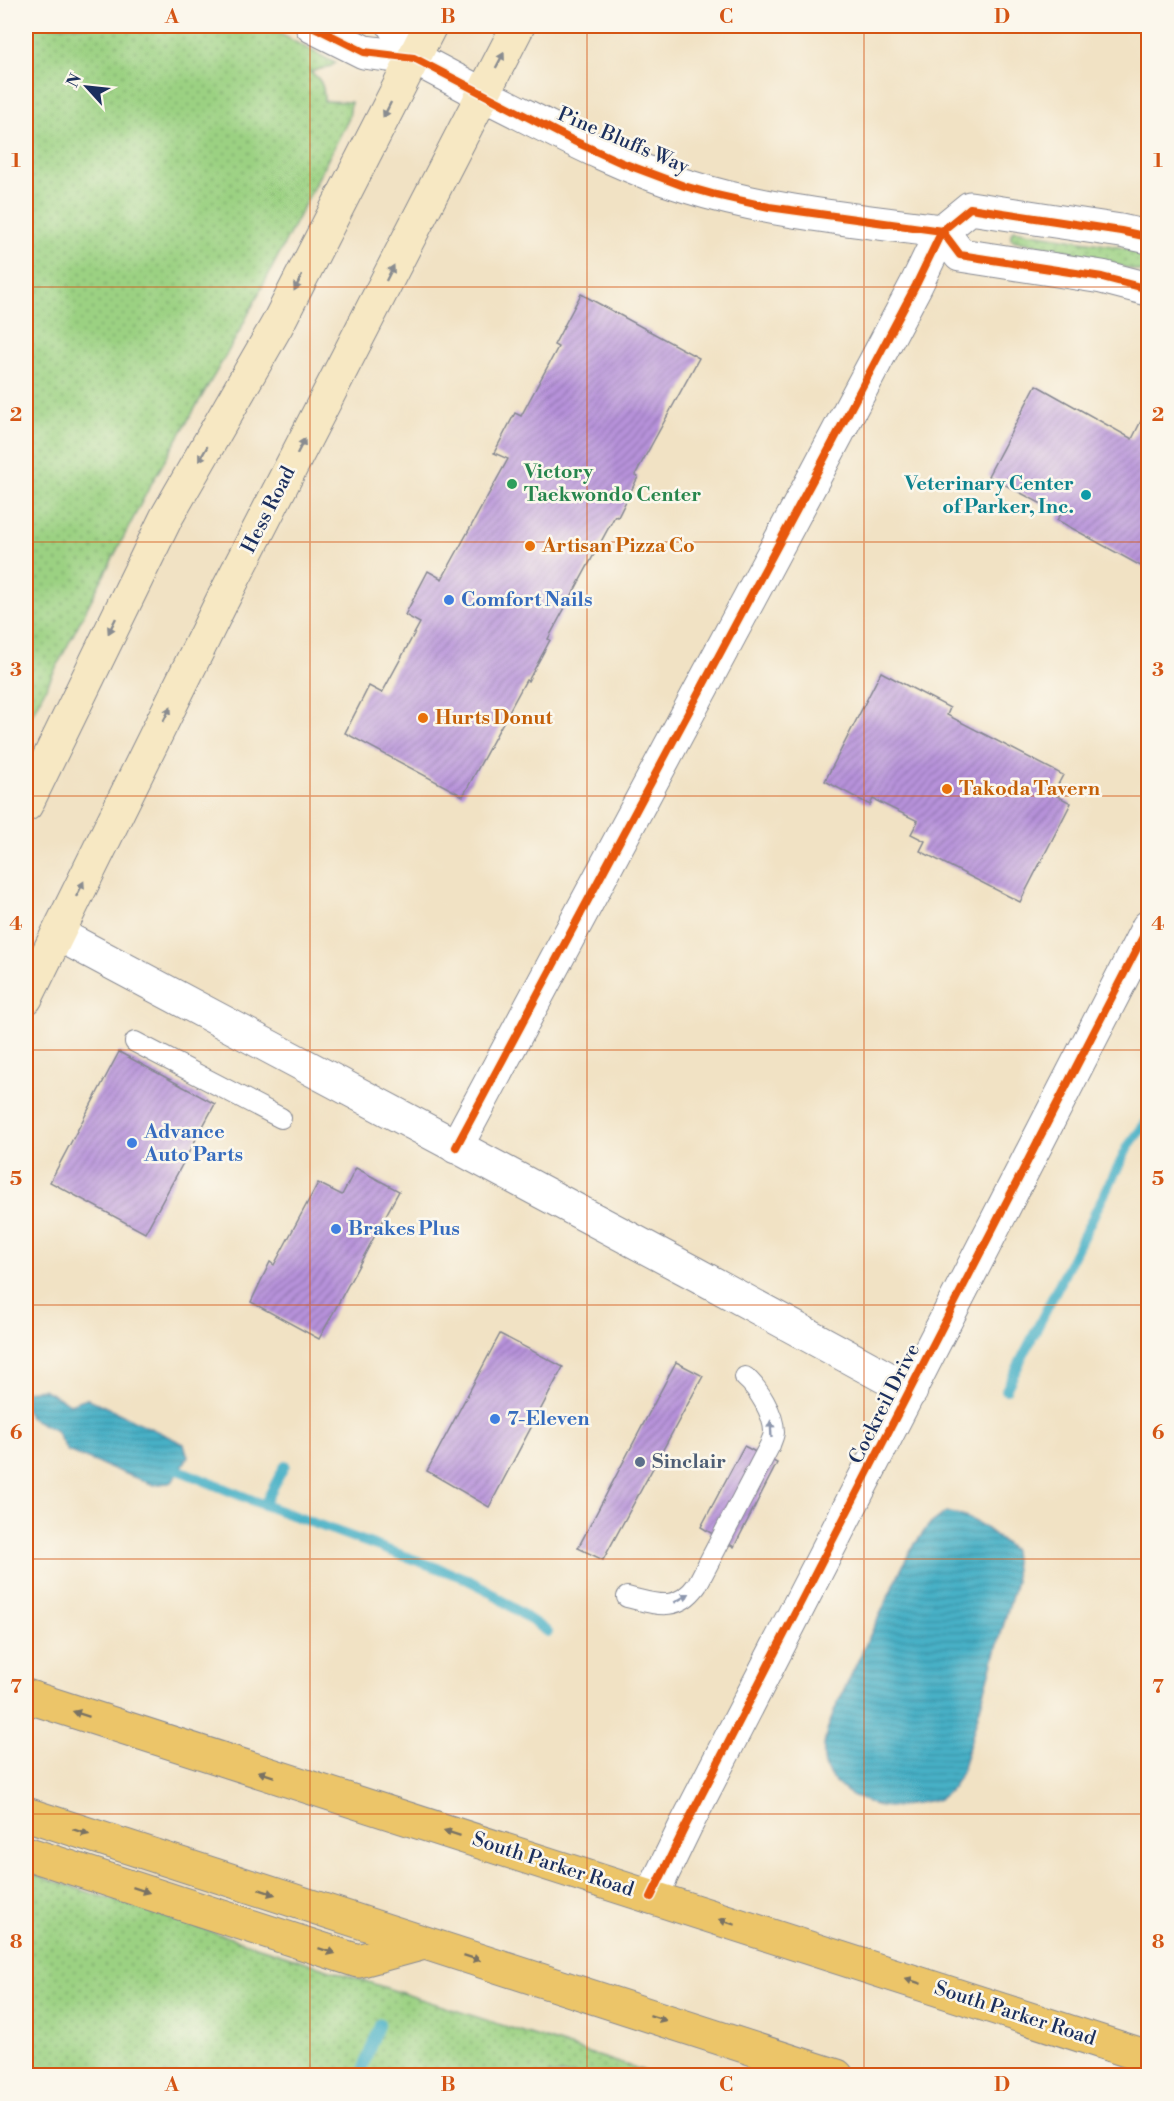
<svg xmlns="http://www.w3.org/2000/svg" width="1174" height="2101" font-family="'Libre Bodoni',serif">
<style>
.grass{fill:url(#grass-dots);stroke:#5b8070;stroke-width:1.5}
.water{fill:url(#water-rules);stroke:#317092;stroke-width:1.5}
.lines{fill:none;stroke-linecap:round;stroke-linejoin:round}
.stream{stroke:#47b0c6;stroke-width:10}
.building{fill:url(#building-hatch)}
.service-casing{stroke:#868891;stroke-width:22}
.minor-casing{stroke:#868891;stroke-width:35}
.tertiary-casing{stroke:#868891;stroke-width:35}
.secondary-casing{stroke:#868891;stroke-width:35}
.trunk-casing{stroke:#868891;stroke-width:35}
.service{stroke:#fff;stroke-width:20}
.minor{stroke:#fff;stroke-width:33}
.tertiary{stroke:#fff;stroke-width:33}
.secondary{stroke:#f7e8c3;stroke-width:33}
.trunk{stroke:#ecc569;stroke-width:33}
.cycleway-casing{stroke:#fbf7ec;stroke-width:11}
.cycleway{stroke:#e8590c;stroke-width:8}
.oneway{fill:#898c90}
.oneway2{fill:#8d97ae}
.oneway3{fill:#797263}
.grid{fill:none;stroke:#d45514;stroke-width:1.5;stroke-opacity:0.55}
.leisure-dot{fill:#2e9e5b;stroke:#fbf7ec;stroke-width:2}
.culture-dot{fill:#0f9aa8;stroke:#fbf7ec;stroke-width:2}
.food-dot{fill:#e8710a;stroke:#fbf7ec;stroke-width:2}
.shop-dot{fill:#3f7fe0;stroke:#fbf7ec;stroke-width:2}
.service-dot{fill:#5c6f8a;stroke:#fbf7ec;stroke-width:2}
.labels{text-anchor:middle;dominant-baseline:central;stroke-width:5;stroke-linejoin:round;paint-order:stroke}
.street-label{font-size:20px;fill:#1b2f5e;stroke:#fbf7ec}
.leisure-label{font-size:20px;font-weight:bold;fill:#27864d;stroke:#fbf7ec;text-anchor:start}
.culture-label{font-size:20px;font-weight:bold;fill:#0d838f;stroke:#fbf7ec;text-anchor:end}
.food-label{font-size:20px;font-weight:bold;fill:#c56008;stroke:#fbf7ec;text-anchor:start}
.shop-label{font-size:20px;font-weight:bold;fill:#366cbe;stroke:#fbf7ec;text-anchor:start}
.service-label{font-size:20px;font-weight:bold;fill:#4e5e75;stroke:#fbf7ec;text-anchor:start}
.neatline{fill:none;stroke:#d45514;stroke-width:2}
.grid-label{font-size:20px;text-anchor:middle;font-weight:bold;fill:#d45514}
</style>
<defs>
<pattern id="grass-dots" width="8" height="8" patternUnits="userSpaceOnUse" patternTransform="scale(1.5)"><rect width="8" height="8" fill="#9bd182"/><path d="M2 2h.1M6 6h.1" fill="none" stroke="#7eaa6e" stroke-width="1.8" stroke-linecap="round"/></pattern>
<pattern id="water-rules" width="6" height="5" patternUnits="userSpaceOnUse" patternTransform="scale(1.5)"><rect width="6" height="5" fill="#47b0c6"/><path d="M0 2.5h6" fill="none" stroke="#3a90a4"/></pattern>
<pattern id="building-hatch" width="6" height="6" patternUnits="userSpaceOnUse" patternTransform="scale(1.5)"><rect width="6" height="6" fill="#b792da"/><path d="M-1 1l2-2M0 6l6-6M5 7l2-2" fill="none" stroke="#9478b4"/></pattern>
</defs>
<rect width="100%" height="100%" fill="#fbf7ec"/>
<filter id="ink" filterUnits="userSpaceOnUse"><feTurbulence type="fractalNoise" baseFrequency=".0167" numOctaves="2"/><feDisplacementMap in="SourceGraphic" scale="12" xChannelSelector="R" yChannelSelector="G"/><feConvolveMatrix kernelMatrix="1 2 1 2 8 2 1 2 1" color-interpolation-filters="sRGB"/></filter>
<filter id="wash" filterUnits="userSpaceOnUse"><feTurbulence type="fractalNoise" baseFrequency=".008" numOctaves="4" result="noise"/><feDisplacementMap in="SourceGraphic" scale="24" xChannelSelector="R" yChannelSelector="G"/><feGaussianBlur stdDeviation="1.35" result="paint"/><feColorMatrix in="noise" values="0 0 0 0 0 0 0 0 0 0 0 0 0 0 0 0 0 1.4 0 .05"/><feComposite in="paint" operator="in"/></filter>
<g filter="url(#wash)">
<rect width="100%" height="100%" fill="#f1e2c4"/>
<g class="grass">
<path d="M26,26H265L335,63L331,66L310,72C322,79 324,87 324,101L351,102L349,118L237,336L150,486L26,726Z"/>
<path d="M1014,230L1148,252V274L1068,251L1016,241L1011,239V234Z"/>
<path d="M26,1872L657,2075H26Z"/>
</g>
<g class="water">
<path d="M43,1389L70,1404L87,1398L184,1444L188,1457L172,1482L154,1485L67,1451L56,1431L29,1417L26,1410V1391Z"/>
<path d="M946,1512C978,1518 988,1530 1013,1550L1016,1581L962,1771C956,1782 950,1793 939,1799C933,1801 926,1801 920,1802C911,1804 902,1807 893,1807C870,1808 832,1789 825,1765C820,1745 829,1725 836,1707L910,1551L928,1526Z"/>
</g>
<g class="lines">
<g class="stream">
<path d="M1006,1390L1129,1145L1148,1120"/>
<path d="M169,1466L264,1505L462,1577L484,1588L548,1632"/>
<path d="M264,1505L285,1465"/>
<path d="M360,2076L380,2023"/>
</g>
</g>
<g id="blocks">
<g class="building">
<path d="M581,294L699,358L635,475L638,477L618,517L615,516L548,639L550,640L528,681L526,680L463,796L345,733L369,686L382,693L420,623L405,615L428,571L442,579L508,459L494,453L515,413L521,416L558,347L554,345Z"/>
<path d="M1036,385L1132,439L1141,421L1148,424V570L1057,520L1061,514L988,476Z"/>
<path d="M881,672L950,708L947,715L1063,775L1053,794L1071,803L1020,902L920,851L925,841L911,834L918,821L873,799L870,805L825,781Z"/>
<path d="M119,1052L215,1104L145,1233L50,1182Z"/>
<path d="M356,1168L399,1191L319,1339L251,1302L270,1262L274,1265L318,1183L342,1195Z"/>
<path d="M500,1334L563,1367L489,1507L427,1471Z"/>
<path d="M676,1362L703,1376L603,1560L578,1548Z"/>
<path d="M744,1446L777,1463L734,1547L701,1527Z"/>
</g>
</g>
</g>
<g filter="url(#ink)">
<use href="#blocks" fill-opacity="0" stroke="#868891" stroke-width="1.5"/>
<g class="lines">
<defs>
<g id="service">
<path d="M135,1042L281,1118"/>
<path d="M627,1597C656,1604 677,1613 697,1585L770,1445C771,1441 774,1436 774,1432C774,1414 758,1388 745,1377"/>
</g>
<g id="minor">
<path d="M312,26L364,52L414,58"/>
<path d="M394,26L414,58"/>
<path d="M482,94C549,127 614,164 686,186C768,212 856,220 942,231L960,255L1102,277L1148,289"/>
<path d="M58,934L694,1273L911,1391"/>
<path d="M456,1147L817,472L916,285L942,231L970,208L1121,231L1148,237"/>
<path d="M651,1897L685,1827L1148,927"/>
</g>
<path id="tertiary" d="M414,58L482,94"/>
<g id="secondary">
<path d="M26,805L166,518L277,325L430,26"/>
<path d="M26,998L222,601L518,26"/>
</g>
<g id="trunk">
<path d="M26,1696L1148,2057"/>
<path d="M26,1814L837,2076"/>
<path d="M26,1853L358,1961L424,1943"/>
</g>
</defs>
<use href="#service" class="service-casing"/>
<use href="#minor" class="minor-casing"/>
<use href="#tertiary" class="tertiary-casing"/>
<use href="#secondary" class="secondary-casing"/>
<use href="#trunk" class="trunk-casing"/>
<use href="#service" class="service"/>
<use href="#minor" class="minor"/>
<use href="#tertiary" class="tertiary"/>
<use href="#secondary" class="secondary"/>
<use href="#trunk" class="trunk"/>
<defs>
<g id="cycleway">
<path d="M312,26L364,52L414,58L574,141L620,162L684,186L716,195L769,207L942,231L960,255L1102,277L1148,289"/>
<path d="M456,1147L817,472L916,285L942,231L970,208L1121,231L1148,237"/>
<path d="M651,1897L685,1827L1148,927"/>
</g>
</defs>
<use href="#cycleway" class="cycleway-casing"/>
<use href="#cycleway" class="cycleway"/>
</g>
<defs><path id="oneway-solid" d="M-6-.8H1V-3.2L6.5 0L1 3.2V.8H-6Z" transform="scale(1.5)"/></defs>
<g class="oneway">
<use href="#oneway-solid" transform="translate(500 60) rotate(-62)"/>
<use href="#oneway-solid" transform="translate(387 110) rotate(117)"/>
<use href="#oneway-solid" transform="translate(390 273) rotate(-63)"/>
<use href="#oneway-solid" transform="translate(298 283) rotate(117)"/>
<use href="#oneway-solid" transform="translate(301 446) rotate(-63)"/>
<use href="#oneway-solid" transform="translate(203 454) rotate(120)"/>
<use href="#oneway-solid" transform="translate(112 626) rotate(116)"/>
<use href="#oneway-solid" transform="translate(167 714) rotate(-64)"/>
<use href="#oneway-solid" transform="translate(80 889) rotate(-64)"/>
</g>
<g class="oneway2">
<use href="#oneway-solid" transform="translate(771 1429) rotate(-93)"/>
<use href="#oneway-solid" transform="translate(682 1598) rotate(-31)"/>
</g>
<g class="oneway3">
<use href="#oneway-solid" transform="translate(81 1714) rotate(-162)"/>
<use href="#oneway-solid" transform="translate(266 1774) rotate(-162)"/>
<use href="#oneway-solid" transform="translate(81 1832) rotate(18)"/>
<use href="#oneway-solid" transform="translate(452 1833) rotate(-162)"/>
<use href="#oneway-solid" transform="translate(141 1890) rotate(18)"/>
<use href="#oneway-solid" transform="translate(267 1892) rotate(18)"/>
<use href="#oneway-solid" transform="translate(727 1922) rotate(-162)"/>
<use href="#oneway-solid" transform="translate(327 1951) rotate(18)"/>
<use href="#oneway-solid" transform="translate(472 1958) rotate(18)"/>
<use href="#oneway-solid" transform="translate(913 1981) rotate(-162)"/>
<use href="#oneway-solid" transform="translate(658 2018) rotate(18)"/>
</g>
</g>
<path class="grid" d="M310,26V2076M587,26V2076M864,26V2076M26,287H1148M26,542H1148M26,796H1148M26,1050H1148M26,1305H1148M26,1559H1148M26,1814H1148"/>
<circle class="leisure-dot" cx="512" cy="484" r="6"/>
<circle class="culture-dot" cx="1086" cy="495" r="6"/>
<g class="food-dot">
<circle cx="530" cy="546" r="6"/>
<circle cx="423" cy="718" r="6"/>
<circle cx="947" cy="789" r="6"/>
</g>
<g class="shop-dot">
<circle cx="449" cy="600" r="6"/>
<circle cx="132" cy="1143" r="6"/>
<circle cx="336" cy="1229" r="6"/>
<circle cx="495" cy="1419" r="6"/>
</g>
<circle class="service-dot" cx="640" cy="1462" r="6"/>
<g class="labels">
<g class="street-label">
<text transform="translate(623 141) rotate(23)">Pine Bluffs Way</text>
<text transform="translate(269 510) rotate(-63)">Hess Road</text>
<text transform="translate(885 1404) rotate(-63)">Cockreil Drive</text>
<text transform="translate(553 1865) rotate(18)">South Parker Road</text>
<text transform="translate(1015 2014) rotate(18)">South Parker Road</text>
</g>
<g class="leisure-label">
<text x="524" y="472">Victory<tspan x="524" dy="23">Taekwondo Center</tspan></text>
</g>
<g class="culture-label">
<text x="1074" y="484">Veterinary Center<tspan x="1074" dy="23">of Parker, Inc.</tspan></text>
</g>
<g class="food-label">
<text x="542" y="546">Artisan Pizza Co</text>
<text x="435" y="718">Hurts Donut</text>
<text x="959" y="789">Takoda Tavern</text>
</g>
<g class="shop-label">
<text x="461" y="600">Comfort Nails</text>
<text x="144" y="1132">Advance<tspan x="144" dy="23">Auto Parts</tspan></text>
<text x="348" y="1229">Brakes Plus</text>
<text x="507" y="1419">7-Eleven</text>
</g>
<g class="service-label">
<text x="652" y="1462">Sinclair</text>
</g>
</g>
<rect width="1174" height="2101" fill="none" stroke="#fbf7ec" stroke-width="66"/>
<g transform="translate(87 87) rotate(297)" stroke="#fbf7ec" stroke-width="4.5" paint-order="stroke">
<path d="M0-4.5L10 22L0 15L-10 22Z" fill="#1b2f5e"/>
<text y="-9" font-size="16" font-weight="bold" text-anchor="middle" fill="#1b2f5e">N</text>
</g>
<rect x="33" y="33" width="1108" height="2035" class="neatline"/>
<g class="grid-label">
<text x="172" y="23">A</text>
<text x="448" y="23">B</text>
<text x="726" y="23">C</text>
<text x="1002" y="23">D</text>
<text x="16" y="167">1</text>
<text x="1158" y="167">1</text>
<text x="16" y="421">2</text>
<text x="1158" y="421">2</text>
<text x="16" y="676">3</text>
<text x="1158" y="676">3</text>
<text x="16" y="930">4</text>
<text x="1158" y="930">4</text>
<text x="16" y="1185">5</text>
<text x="1158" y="1185">5</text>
<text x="16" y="1439">6</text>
<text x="1158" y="1439">6</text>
<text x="16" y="1693">7</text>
<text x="1158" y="1693">7</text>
<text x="16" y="1948">8</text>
<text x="1158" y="1948">8</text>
<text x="172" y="2091">A</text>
<text x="448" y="2091">B</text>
<text x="726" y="2091">C</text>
<text x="1002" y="2091">D</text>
</g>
</svg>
